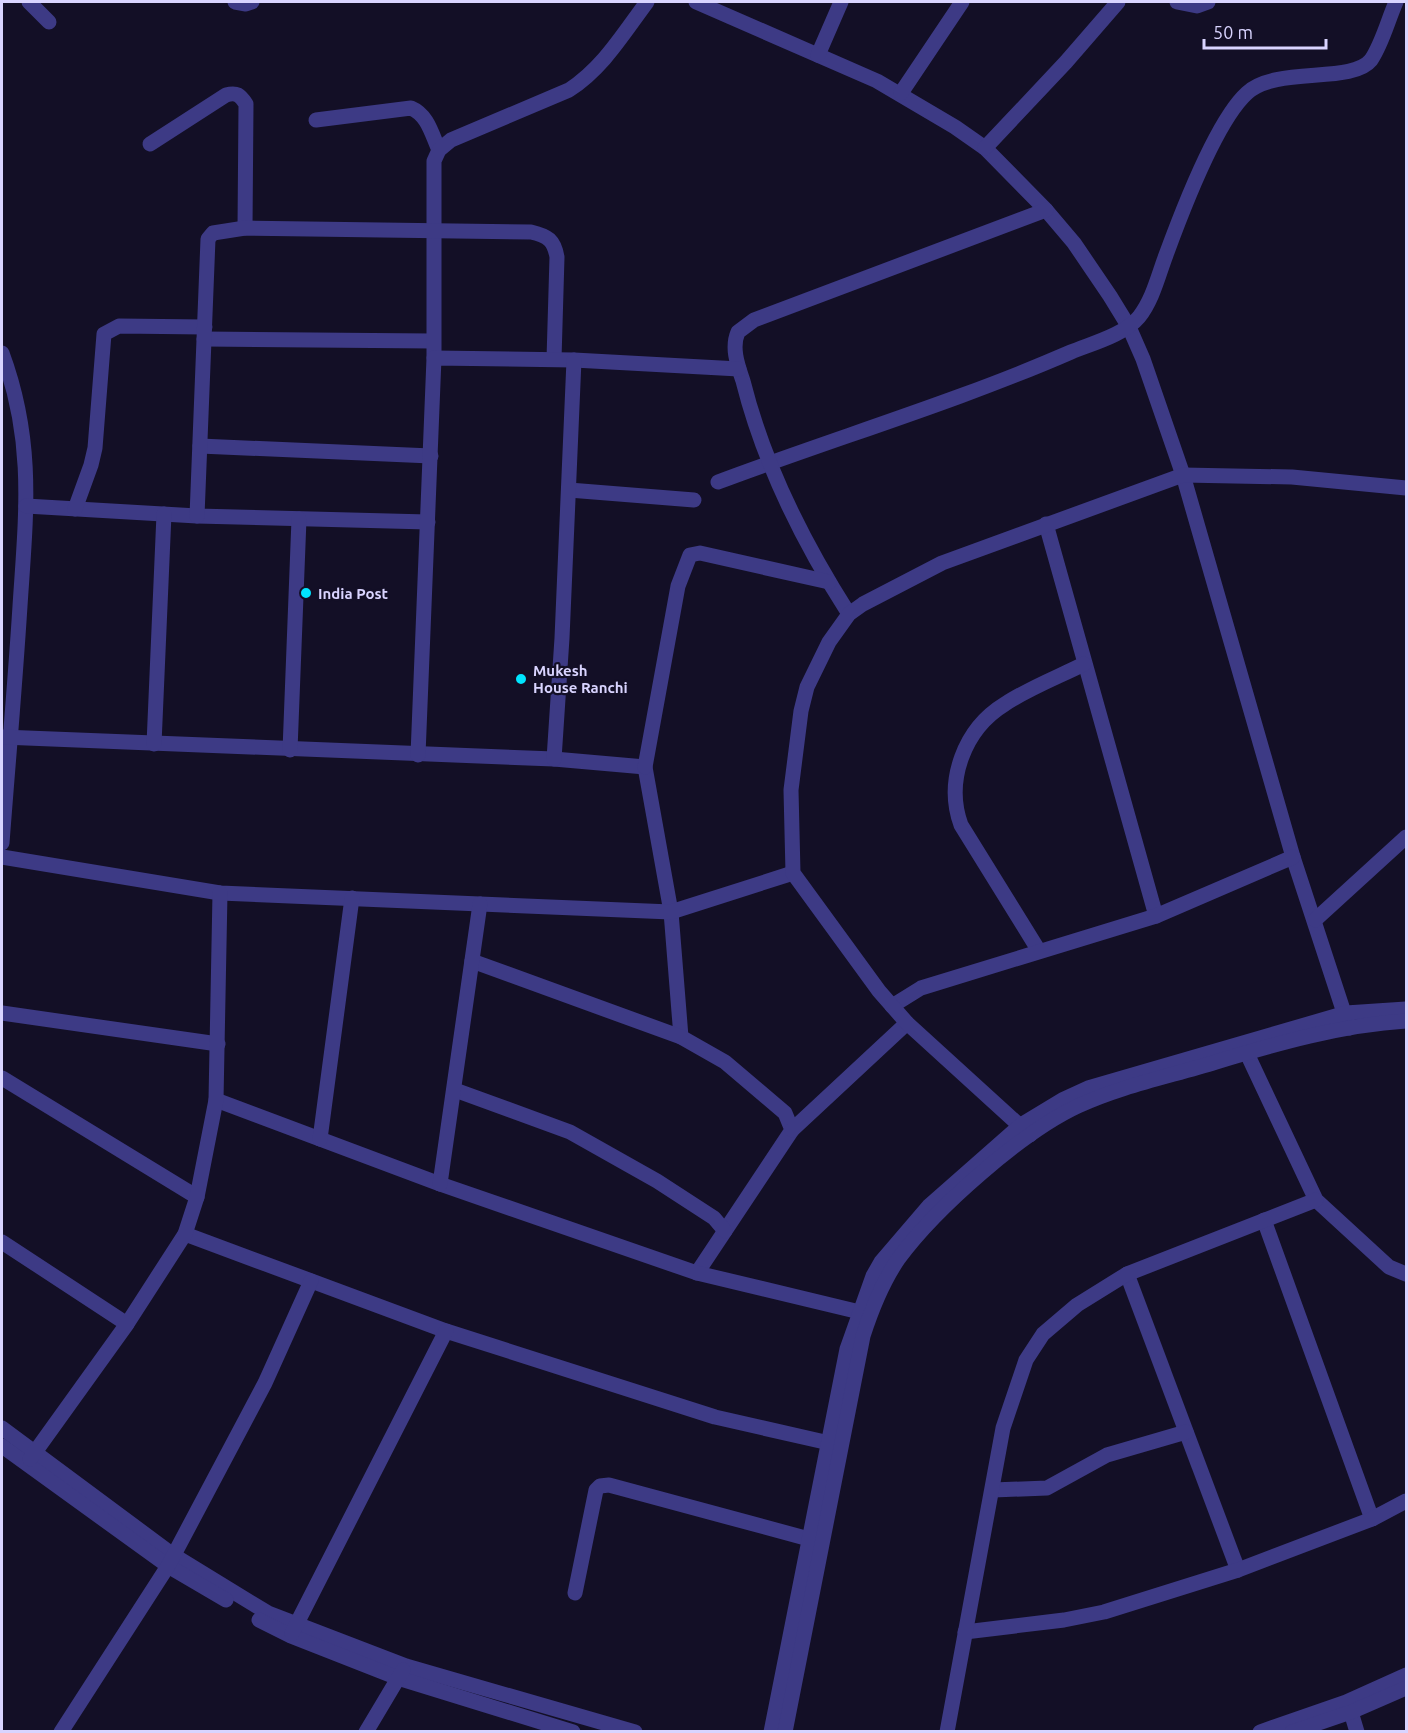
<svg xmlns="http://www.w3.org/2000/svg" width="1408" height="1733" font-family="Ubuntu,sans-serif">
<style>
.lines{fill:none;stroke-linecap:round;stroke-linejoin:round}
.minor{stroke:#3d3a85;stroke-width:15}
.poi-dot{fill:#00e5ff;stroke:#130f26;stroke-width:2}
.labels{text-anchor:middle;dominant-baseline:central;stroke-width:4.5;stroke-linejoin:round;paint-order:stroke}
.poi-label{font-size:15px;font-weight:bold;fill:#d9d4ff;stroke:#130f26;text-anchor:start}
</style>
<rect width="100%" height="100%" fill="#130f26"/>
<g class="lines">
<g class="minor">
<path d="M29,2L49,22"/>
<path d="M235,2L246,4L252,2"/>
<path d="M696,2L877,81L955,127L985,148L1046,210L1074,243L1110,296L1129,327L1143,359L1183,475L1293,857L1349,1028"/>
<path d="M1177,2L1197,6L1208,2"/>
<path d="M818,55L841,2"/>
<path d="M901,93L962,2"/>
<path d="M316,120L411,108C428,115 432,135 439,150"/>
<path d="M150,144L226,95C237,92 240,95 246,104L245,228"/>
<path d="M985,148L1066,62L1118,2"/>
<path d="M204,339L432,341"/>
<path d="M2,353C35,442 26,514 20,606C15,685 8,764 2,843"/>
<path d="M434,358V161L439,150L451,140L569,90C603,68 623,34 647,2"/>
<path d="M200,446L431,456"/>
<path d="M718,482C835,438 956,402 1071,352C1093,343 1124,335 1139,317C1153,299 1158,276 1166,255C1181,214 1216,121 1247,93C1276,66 1352,84 1371,60C1382,44 1388,20 1396,2"/>
<path d="M569,490L694,500"/>
<path d="M26,506L197,516L428,522"/>
<path d="M75,509L91,465L95,448L104,334L119,326L205,327"/>
<path d="M197,516L208,239L213,233L245,228L531,232C548,236 554,240 557,257L554,359"/>
<path d="M1046,524L1156,916"/>
<path d="M849,614C803,542 764,465 743,381C738,366 731,348 738,332L754,320L1046,210"/>
<path d="M2,737L554,759L645,767L671,912L681,1037"/>
<path d="M154,744L164,514"/>
<path d="M290,750L299,519"/>
<path d="M418,755L434,358L574,360L739,369"/>
<path d="M554,759L562,638L574,360"/>
<path d="M645,767L678,586L690,555L700,553L829,582"/>
<path d="M2,857L220,893L671,912L793,873"/>
<path d="M1315,920L1406,837"/>
<path d="M1039,951L961,825C945,781 964,729 1005,704C1029,688 1058,677 1084,664"/>
<path d="M472,961L681,1037L725,1062L785,1113L792,1130L697,1273"/>
<path d="M892,1006L921,988L1156,916L1293,857"/>
<path d="M2,1013L218,1044"/>
<path d="M1243,1045L1316,1200L1389,1267L1406,1274"/>
<path d="M2,1078L197,1197"/>
<path d="M455,1090L570,1132L657,1181L714,1218L725,1231"/>
<path d="M216,1100L440,1184L697,1273L868,1314"/>
<path d="M792,1130L907,1023"/>
<path d="M1030,1135L907,1023L879,991L793,873L791,790L801,711L807,687L829,642L849,614L863,604L942,563L1183,475L1292,477L1406,488"/>
<path d="M320,1139L352,898"/>
<path d="M440,1184L480,904"/>
<path d="M1264,1220L1372,1519"/>
<path d="M185,1234L446,1331L715,1417L838,1445"/>
<path d="M2,1242L127,1324"/>
<path d="M1127,1274L1238,1570"/>
<path d="M2,1428L173,1555L268,1613L406,1666L635,1732"/>
<path d="M2,1446L168,1566L226,1600"/>
<path d="M30,1459L127,1324L185,1234L197,1197L216,1100L220,893"/>
<path d="M993,1490L1047,1488L1107,1455L1186,1432"/>
<path d="M575,1593L596,1490L600,1486L609,1485L809,1539"/>
<path d="M259,1620L291,1636L398,1678L573,1732"/>
<path d="M965,1632L1064,1620L1104,1612L1238,1570L1372,1519L1406,1501"/>
<path d="M292,1633L446,1331"/>
<path d="M1351,1712L1357,1732"/>
<path d="M61,1732L168,1566L265,1383L311,1281"/>
<path d="M366,1732L403,1670"/>
<path d="M771,1732L847,1349L873,1276L881,1262L929,1206L1021,1125L1064,1099L1088,1088L1346,1013L1406,1009"/>
<path d="M785,1732L863,1336C872,1308 883,1281 899,1258C936,1208 1022,1132 1078,1106C1121,1086 1171,1076 1216,1062C1278,1043 1342,1025 1406,1021"/>
<path d="M947,1732L1003,1428L1026,1360L1043,1334L1077,1305L1127,1274L1316,1200"/>
<path d="M1260,1732L1346,1702L1406,1675"/>
<path d="M1292,1732L1351,1712L1406,1688"/>
</g>
</g>
<g class="poi-dot">
<circle cx="306" cy="593" r="6"/>
<circle cx="521" cy="679" r="6"/>
</g>
<g class="labels">
<g class="poi-label">
<text x="318" y="593">India Post</text>
<text x="533" y="670">Mukesh<tspan x="533" dy="17">House Ranchi</tspan></text>
</g>
</g>
<rect width="1408" height="1733" fill="none" stroke="#d9d4ff" stroke-width="6"/>
<path d="M1204 39v9h122v-9" fill="none" stroke="#d9d4ff" stroke-width="3"/>
<text x="1213" y="39" font-size="18" fill="#d9d4ff" stroke="#130f26" stroke-width="4.5" paint-order="stroke">50 m</text>
</svg>
